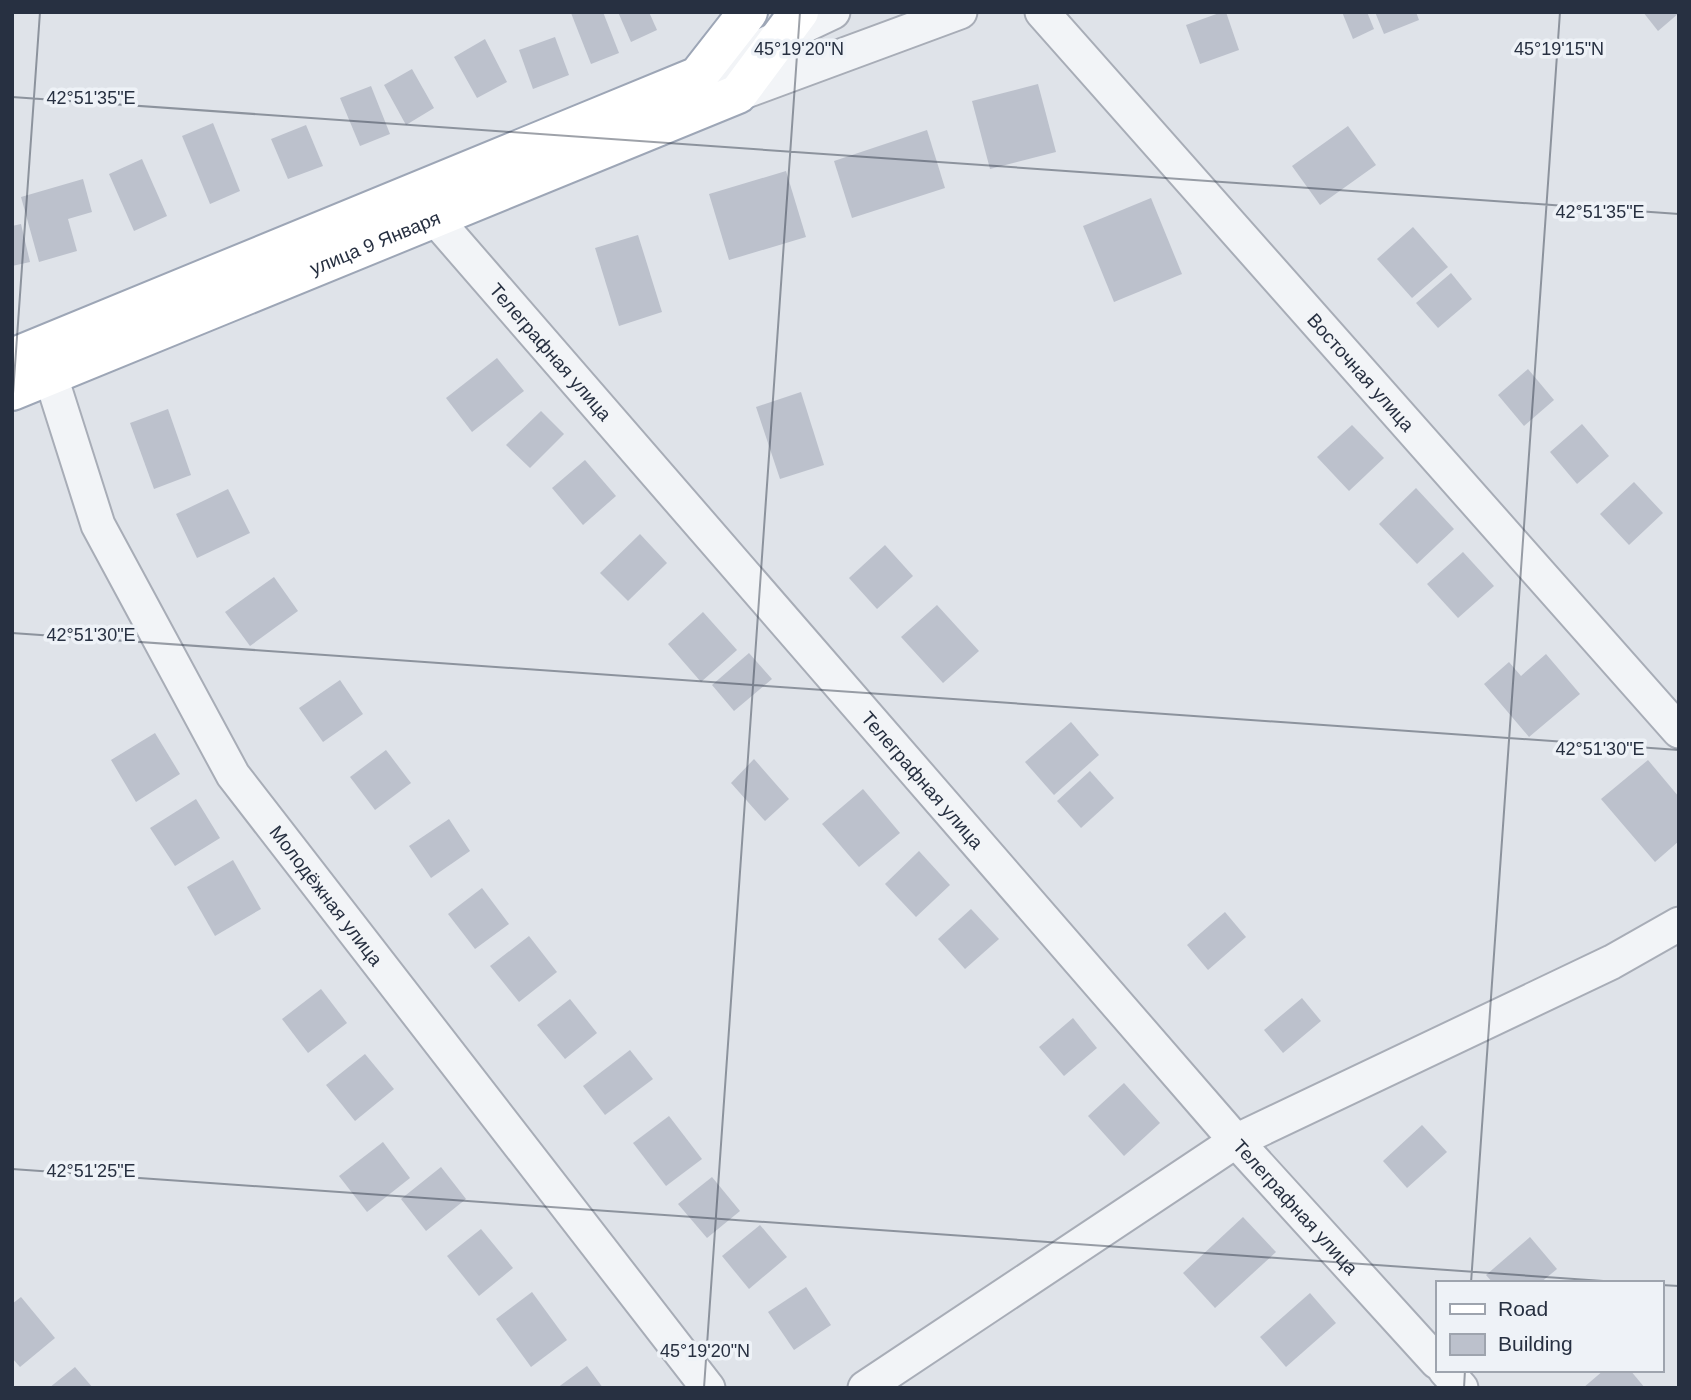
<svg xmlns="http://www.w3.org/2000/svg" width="1691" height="1400" font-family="Arial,sans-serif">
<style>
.building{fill:#bcc1cc}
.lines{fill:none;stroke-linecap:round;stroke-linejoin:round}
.minor-casing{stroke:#a8adb7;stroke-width:37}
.major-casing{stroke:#9da6b6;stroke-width:42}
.minor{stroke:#f2f4f7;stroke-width:33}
.major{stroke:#fff;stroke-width:38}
.ticks{fill:none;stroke:#273041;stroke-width:2;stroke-opacity:0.45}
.labels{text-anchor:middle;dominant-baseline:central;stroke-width:7;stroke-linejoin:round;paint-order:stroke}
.street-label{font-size:19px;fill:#273041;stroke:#eef2f7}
.ticks-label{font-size:18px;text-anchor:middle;fill:#273041;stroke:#eef2f7;stroke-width:7;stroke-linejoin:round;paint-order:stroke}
</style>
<rect width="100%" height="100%" fill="#dfe3e9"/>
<g class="building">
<path d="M603,12L619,53L591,64L571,13Z"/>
<path d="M618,12H649L657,30L631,42Z"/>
<path d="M1222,12H1226L1239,50L1200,64L1186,25Z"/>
<path d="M1342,12H1367L1374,29L1353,39Z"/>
<path d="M1375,12H1416L1419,20L1384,34Z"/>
<path d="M1643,12H1679V13L1658,31Z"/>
<path d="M555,37L569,75L533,89L519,50Z"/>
<path d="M485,39L507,82L477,98L454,57Z"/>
<path d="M412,69L434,108L406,125L384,85Z"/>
<path d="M1038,84L1056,152L990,169L972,101Z"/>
<path d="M371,86L390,134L360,146L340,98Z"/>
<path d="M213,123L240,191L210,204L182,136Z"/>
<path d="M306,125L323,166L288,179L271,139Z"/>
<path d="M1348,126L1376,165L1320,205L1292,166Z"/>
<path d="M927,130L945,188L852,218L834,161Z"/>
<path d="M142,159L167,216L134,231L109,174Z"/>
<path d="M786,171L806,237L729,260L709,194Z"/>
<path d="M83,179L92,212L68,219L77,251L39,262L21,197Z"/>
<path d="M1151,198L1182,274L1114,302L1083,226Z"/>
<path d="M21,224L30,262L12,266V226Z"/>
<path d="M1413,227L1448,267L1412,298L1377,259Z"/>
<path d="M638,235L662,312L619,326L595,248Z"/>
<path d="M1451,273L1472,299L1438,328L1416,303Z"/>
<path d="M497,358L524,391L472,432L446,398Z"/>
<path d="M1528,369L1554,400L1524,426L1498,395Z"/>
<path d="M801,392L824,465L780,479L756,407Z"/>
<path d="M168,409L191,475L154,489L130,423Z"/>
<path d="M541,411L564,434L530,468L506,445Z"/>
<path d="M1582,424L1609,456L1577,484L1550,452Z"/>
<path d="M1352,425L1384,458L1349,491L1317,457Z"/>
<path d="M585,460L616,496L583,525L552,488Z"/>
<path d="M1634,482L1663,513L1629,545L1600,514Z"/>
<path d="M1416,488L1454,529L1417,564L1379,524Z"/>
<path d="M228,489L250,533L197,558L176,514Z"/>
<path d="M640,534L667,563L628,601L600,573Z"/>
<path d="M885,545L913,576L877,609L849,578Z"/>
<path d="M1463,552L1494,586L1458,618L1427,584Z"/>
<path d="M274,577L298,611L250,646L225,612Z"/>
<path d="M937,605L979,651L943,683L901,637Z"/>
<path d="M703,612L737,650L701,682L668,644Z"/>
<path d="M749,653L772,679L734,711L712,685Z"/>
<path d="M1546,654L1580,694L1529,737L1484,684L1509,662L1521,676Z"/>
<path d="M340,680L363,714L323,742L299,708Z"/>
<path d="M1071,722L1099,755L1054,795L1025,762Z"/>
<path d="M155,733L180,774L136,802L111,760Z"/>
<path d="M386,750L411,783L375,810L350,777Z"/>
<path d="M754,759L789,799L765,821L731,783Z"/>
<path d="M1648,760L1679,797V841L1655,862L1601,799Z"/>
<path d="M1090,771L1114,798L1081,828L1057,801Z"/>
<path d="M863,789L900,833L859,867L822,824Z"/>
<path d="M196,799L220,838L175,866L150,828Z"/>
<path d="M449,819L470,851L431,878L409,846Z"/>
<path d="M919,851L950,885L916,917L885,884Z"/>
<path d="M233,860L261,909L215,936L187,887Z"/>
<path d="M482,888L509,924L475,949L448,914Z"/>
<path d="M971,909L999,939L965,969L938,939Z"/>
<path d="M1225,912L1246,937L1208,970L1187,945Z"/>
<path d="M529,936L557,972L519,1002L490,966Z"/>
<path d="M321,989L347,1023L308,1053L282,1019Z"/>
<path d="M1302,998L1321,1021L1283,1053L1264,1030Z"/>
<path d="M570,999L597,1033L565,1059L537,1025Z"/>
<path d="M1073,1018L1097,1048L1064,1076L1039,1047Z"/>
<path d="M630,1050L653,1079L605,1115L583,1086Z"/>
<path d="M365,1054L394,1089L355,1121L326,1085Z"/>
<path d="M1124,1083L1160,1123L1124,1156L1088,1116Z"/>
<path d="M669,1116L702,1159L666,1186L633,1143Z"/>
<path d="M1422,1125L1447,1152L1407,1188L1383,1161Z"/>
<path d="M383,1142L410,1178L367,1212L339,1176Z"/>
<path d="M441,1167L466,1199L426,1231L401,1199Z"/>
<path d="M712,1177L740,1211L707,1238L678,1204Z"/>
<path d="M1243,1217L1276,1252L1215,1308L1183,1273Z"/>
<path d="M760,1225L787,1257L749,1289L722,1256Z"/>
<path d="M481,1229L513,1268L479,1296L447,1256Z"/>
<path d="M1530,1237L1557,1269L1540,1283H1493L1486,1275Z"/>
<path d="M806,1287L831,1325L794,1350L768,1312Z"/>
<path d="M532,1292L567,1340L531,1367L496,1319Z"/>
<path d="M1310,1293L1336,1323L1286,1367L1260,1337Z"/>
<path d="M21,1297L55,1338L20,1367L12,1358V1304Z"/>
<path d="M587,1366L603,1388H557Z"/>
<path d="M75,1367L93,1388H49Z"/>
<path d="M1604,1370H1630L1645,1388H1583Z"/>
</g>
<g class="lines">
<defs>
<g id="minor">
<path id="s1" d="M1042,12L1679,731"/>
<path d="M698,76L833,12"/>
<path d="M738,94L960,12"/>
<path id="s2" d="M419,200L1236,1141L1437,1362"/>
<path id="s3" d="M43,352L98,525L233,775L708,1388"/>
<path d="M1445,1370L1461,1388"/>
<path d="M865,1388L1236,1141L1612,962L1679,924"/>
</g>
<g id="major">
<path d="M12,358L698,76L748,12"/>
<path id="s4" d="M12,391L738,94L799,12"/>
</g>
</defs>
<use href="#minor" class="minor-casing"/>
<use href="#major" class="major-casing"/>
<use href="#minor" class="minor"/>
<use href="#major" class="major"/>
</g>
<path class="ticks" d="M12,97L1679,214M12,408L40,12M12,633L1679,750M12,1169L1632,1283M1471,1283L1560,12M1661,1285L1679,1286M704,1388L800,12M1464,1388L1465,1370"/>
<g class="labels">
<g class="street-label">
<text stroke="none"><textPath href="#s4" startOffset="392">улица 9 Января</textPath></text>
<text stroke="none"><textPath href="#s2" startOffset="201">Телеграфная улица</textPath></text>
<text stroke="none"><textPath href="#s1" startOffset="481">Восточная улица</textPath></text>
<text stroke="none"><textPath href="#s2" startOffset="768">Телеграфная улица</textPath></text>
<text stroke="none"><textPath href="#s3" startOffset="618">Молодёжная улица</textPath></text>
<text stroke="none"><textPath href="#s2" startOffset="1335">Телеграфная улица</textPath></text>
</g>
</g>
<g class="ticks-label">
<text x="799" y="55">45°19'20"N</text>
<text x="1559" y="55">45°19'15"N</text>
<text x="91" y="104">42°51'35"E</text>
<text x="1600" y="218">42°51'35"E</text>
<text x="91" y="641">42°51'30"E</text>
<text x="1600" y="755">42°51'30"E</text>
<text x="91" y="1177">42°51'25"E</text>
<text x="705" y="1357">45°19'20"N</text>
</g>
<rect width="1691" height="1400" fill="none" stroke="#273041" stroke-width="28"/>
<rect x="1436" y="1281" width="228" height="91" fill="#eef2f7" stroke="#9ea4ae" stroke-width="2"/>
<rect x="1450" y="1304" width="35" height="10" fill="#ffffff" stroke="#9ea4ae" stroke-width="2"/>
<text x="1498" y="1316" font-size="21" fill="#273041">Road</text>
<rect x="1450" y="1334" width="35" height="21" fill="#bcc1cc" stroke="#9ea4ae" stroke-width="2"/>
<text x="1498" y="1351" font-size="21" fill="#273041">Building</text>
</svg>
